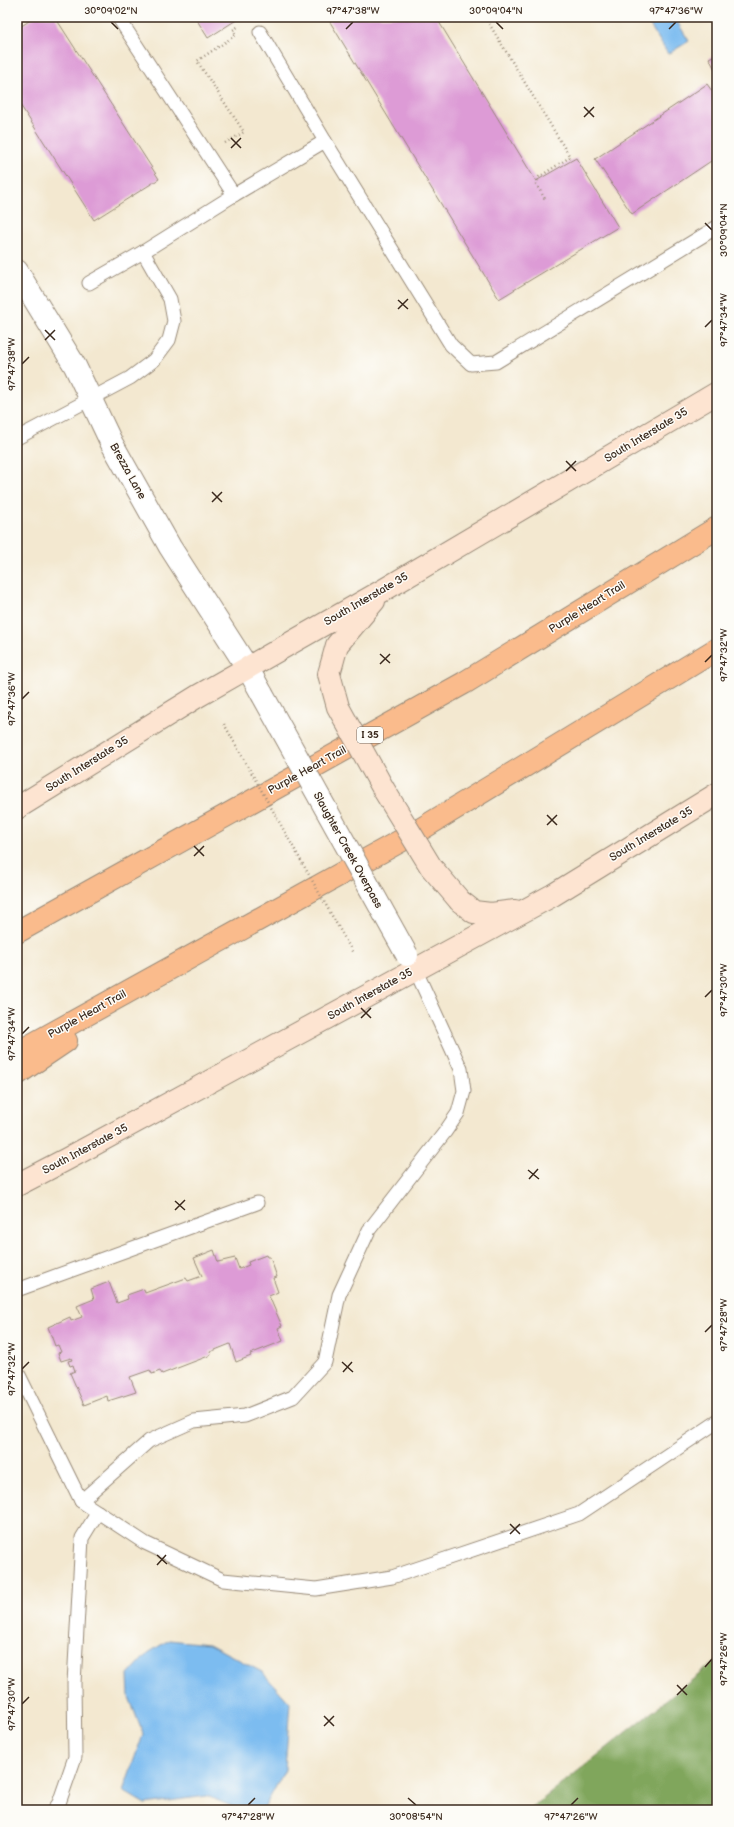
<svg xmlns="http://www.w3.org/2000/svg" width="734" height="1827" font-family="'Balsamiq Sans',sans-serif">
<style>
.forest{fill:#80a65c;stroke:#5e683d}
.water{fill:#7cbcf0;stroke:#5c7387}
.building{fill:#dd9bd6}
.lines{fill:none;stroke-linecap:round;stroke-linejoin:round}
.service-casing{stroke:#978977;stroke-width:15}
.minor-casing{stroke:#978977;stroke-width:24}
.tertiary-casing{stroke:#978977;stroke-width:24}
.secondary-casing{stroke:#978977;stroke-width:24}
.motorway-casing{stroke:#978977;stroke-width:24}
.path{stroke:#978977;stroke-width:2.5;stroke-dasharray:1 3;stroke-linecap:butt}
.service{stroke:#fff;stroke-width:13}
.minor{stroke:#fff;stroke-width:22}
.tertiary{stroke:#fff;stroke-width:22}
.secondary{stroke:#fde4d1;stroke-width:22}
.motorway{stroke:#fabb8c;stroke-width:22}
.tertiary-bridge-casing{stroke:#978977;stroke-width:24;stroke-linecap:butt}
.secondary-bridge-casing{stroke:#978977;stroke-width:24;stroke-linecap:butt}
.path-bridge{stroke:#978977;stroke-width:2.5;stroke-dasharray:1 3;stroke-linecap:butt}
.tertiary-bridge{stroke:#fff;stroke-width:22}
.secondary-bridge{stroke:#fde4d1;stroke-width:22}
.ticks{fill:none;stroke:#3b2a1e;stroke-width:1.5}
.labels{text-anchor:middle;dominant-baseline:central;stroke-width:3;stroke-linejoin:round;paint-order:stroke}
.shield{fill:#fdfcf7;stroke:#75695f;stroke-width:1}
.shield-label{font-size:10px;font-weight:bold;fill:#3b2a1e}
.street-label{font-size:11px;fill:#3b2a1e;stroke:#fdfcf7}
.neatline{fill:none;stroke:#3b2a1e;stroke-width:1.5}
.ticks-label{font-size:10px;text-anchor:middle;fill:#3b2a1e}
</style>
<rect width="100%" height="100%" fill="#fdfcf7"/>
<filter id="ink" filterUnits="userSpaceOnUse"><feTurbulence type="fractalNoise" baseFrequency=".025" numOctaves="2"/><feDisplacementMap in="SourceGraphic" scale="8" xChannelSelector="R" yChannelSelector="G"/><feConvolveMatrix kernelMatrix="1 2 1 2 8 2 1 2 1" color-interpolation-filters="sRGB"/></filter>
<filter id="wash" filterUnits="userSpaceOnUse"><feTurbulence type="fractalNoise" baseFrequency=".012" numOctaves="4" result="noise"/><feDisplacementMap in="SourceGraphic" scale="16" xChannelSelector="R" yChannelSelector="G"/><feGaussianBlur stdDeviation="0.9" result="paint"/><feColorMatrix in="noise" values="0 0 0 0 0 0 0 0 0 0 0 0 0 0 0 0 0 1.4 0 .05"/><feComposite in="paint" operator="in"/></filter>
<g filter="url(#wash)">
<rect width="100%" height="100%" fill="#f3e8d0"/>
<path class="forest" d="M717,1660V1810H529Z"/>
<g class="water">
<path d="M645,17H674L689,41L668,54Z"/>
<path d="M169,1640L209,1644L262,1672L290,1703L285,1770L263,1810H241L207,1796L145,1804L123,1791L143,1734L129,1697L128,1675L148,1653Z"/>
</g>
<g id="blocks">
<g class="building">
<path d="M35,17H55L159,179L94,220L17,100V29Z"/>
<path d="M195,17H241L208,38Z"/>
<path d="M327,17H436L536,181L576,158L618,227L499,299Z"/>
<path d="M717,54V73L709,58Z"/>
<path d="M707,84L717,98V157L632,214L595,159Z"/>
<path d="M214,1250L218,1262L235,1258L239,1269L249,1265L248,1262L266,1255L267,1257H270L277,1277L273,1278L278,1292L269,1296L282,1326L278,1328L283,1341L250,1354L251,1356L236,1362L230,1344L210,1352L211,1355L162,1374L160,1371L152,1374L150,1370L130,1377L136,1392L108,1401L107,1396L84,1405L70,1373L75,1371L73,1365L70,1366L68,1361L72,1360L71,1358L61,1361L58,1353L61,1352L58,1345L55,1346L48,1327L70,1317L71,1321L82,1317L77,1306L94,1299L91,1289L109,1282L117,1303L128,1299L127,1295L144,1289L145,1293L186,1278L188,1281L202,1276L194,1258Z"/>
</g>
</g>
</g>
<g filter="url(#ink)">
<use href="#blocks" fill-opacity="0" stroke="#978977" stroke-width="1"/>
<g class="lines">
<defs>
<g id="service">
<path d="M118,17L234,195L325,141L451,345L471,364L496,362L717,227"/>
<path d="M260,32L325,141"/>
<path d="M89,283L143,252"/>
<path d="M17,438L130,378L154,360L169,340L174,321L170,299L143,252L234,195"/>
<path d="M17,1290L257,1203"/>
<path d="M17,1371L81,1501L145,1543L223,1580L316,1589L392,1577L579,1514L717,1422"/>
<path d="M81,1501L149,1441L194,1421L245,1416L293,1397L325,1362L339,1295L369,1230L445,1132L458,1113L464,1091L461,1069L415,969"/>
<path d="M54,1810L59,1803L75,1757L74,1683L82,1538L98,1512"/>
</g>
<path id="minor" d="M17,271L75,366L111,442L170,547L247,667"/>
<path id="tertiary" d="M247,667L262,694"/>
<g id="secondary">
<path d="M329,674L337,645L374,601"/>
<path d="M17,808L198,696L382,591L717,393"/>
<path d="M460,901L474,912L491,914L515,911"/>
<path d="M17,1185L67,1159L553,895L717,794"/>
</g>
<g id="motorway">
<path d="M17,932L464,683L717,528"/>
<path d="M17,1053L413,834L717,649"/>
<path d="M17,1074L66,1041"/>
</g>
</defs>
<use href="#service" class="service-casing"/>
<use href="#minor" class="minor-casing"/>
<use href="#tertiary" class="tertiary-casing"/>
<use href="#secondary" class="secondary-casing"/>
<use href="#motorway" class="motorway-casing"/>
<g class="path">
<path d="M485,17L570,157L539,177L536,184L545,199"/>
<path d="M225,143L244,132L197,61L236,35L233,30L239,26"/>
</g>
<use href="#service" class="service"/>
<use href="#minor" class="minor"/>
<use href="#tertiary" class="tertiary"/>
<use href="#secondary" class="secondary"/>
<use href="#motorway" class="motorway"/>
<defs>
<path id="tertiary-bridge" d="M262,694L407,955"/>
<path id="secondary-bridge" d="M329,674L338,707L384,790L431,867L460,901"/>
</defs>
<use href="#tertiary-bridge" class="tertiary-bridge-casing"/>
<use href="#secondary-bridge" class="secondary-bridge-casing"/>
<path class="path-bridge" d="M224,724L353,953"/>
<use href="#tertiary-bridge" class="tertiary-bridge"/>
<use href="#secondary-bridge" class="secondary-bridge"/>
</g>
</g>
<path class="ticks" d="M111,22L118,29M496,22L503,29M346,29L353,22M669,29L676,22M584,107L594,117M584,117L594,107M231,138L241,148M231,148L241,138M705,223L712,230M398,300L408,309M398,309L408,299M705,327L712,320M45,330L55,340M45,340L55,330M22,364L29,357M566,461L576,471M566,471L576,461M212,492L222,502M212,502L222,492M380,654L390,663M705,662L712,655M380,664L390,654M22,699L29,692M547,815L557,825M547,825L557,815M194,846L204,856M194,856L204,846M705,997L712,990M361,1008L371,1018M361,1018L371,1008M22,1034L29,1027M528,1170L539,1179M529,1179L538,1169M175,1201L185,1210M175,1210L185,1200M705,1332L712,1325M342,1362L353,1372M22,1369L29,1362M343,1372L352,1362M510,1524L520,1534M510,1534L520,1524M157,1555L167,1564M157,1565L166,1555M705,1667L712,1659M677,1685L687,1695M677,1695L687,1685M22,1704L29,1697M324,1716L334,1726M324,1726L334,1716M408,1798L416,1805M248,1805L255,1798M571,1805L578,1798"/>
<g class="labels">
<rect class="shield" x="357" y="727" width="26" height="16" rx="3"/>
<g class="shield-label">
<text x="370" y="735">I 35</text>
</g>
<g class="street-label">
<text transform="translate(646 435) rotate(-31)">South Interstate 35</text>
<text transform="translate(128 471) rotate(61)">Brezza Lane</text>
<text transform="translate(366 599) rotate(-30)">South Interstate 35</text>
<text transform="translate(587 607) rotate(-32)">Purple Heart Trail</text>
<text transform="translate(87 764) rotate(-32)">South Interstate 35</text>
<text transform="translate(307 770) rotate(-29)">Purple Heart Trail</text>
<text transform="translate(651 834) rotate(-31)">South Interstate 35</text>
<text transform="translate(348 850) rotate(61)">Slaughter Creek Overpass</text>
<text transform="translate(370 994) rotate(-29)">South Interstate 35</text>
<text transform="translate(87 1014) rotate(-29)">Purple Heart Trail</text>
<text transform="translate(85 1149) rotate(-28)">South Interstate 35</text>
</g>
</g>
<rect width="734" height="1827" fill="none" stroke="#fdfcf7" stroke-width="44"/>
<rect x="22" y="22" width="690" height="1783" class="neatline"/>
<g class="ticks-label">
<text x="111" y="14">30°09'02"N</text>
<text x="353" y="14">97°47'38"W</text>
<text x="496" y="14">30°09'04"N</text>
<text x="676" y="14">97°47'36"W</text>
<text transform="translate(723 230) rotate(-90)" y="4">30°09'04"N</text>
<text transform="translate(723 320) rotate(-90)" y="4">97°47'34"W</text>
<text transform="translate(11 364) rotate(-90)" y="4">97°47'38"W</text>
<text transform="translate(723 655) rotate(-90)" y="4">97°47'32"W</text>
<text transform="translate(11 699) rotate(-90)" y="4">97°47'36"W</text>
<text transform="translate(723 990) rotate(-90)" y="4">97°47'30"W</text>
<text transform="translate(11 1034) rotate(-90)" y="4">97°47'34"W</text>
<text transform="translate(723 1325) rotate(-90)" y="4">97°47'28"W</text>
<text transform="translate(11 1369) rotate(-90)" y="4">97°47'32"W</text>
<text transform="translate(723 1659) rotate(-90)" y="4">97°47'26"W</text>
<text transform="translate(11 1704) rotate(-90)" y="4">97°47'30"W</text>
<text x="248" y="1820">97°47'28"W</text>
<text x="416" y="1820">30°08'54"N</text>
<text x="571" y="1820">97°47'26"W</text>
</g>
</svg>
